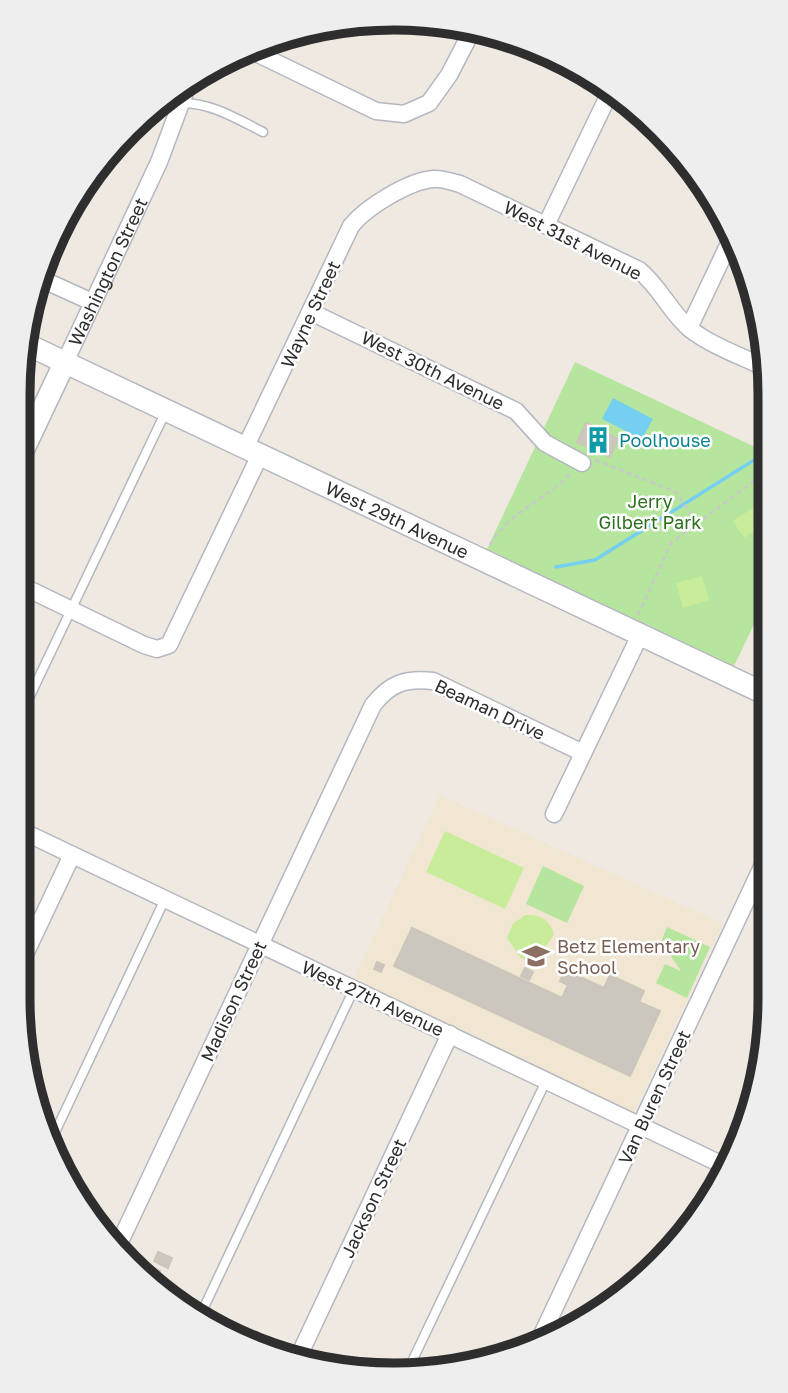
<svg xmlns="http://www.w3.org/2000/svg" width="788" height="1393" font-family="'Golos Text',sans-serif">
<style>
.education{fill:#f0e6d1}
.green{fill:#b6e59e}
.pitch{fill:#c9ec9a}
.water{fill:#75cff0}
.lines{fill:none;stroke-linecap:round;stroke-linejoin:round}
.stream{stroke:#75cff0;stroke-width:3.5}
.building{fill:#cbc7bf;stroke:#cbc5ba;stroke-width:2}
.lane-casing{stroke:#b4b7c1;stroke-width:11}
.street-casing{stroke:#b4b7c1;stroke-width:19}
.secondary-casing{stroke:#b4b7c1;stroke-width:24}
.path{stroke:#c9c9c9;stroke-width:2.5;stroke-dasharray:5 3.5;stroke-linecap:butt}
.lane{stroke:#fff;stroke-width:8}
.street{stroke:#fff;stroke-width:16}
.secondary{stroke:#fff;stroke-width:21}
.labels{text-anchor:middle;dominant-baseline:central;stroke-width:5;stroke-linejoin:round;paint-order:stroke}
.street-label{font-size:18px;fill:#2e2e2e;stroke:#fff}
.culture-label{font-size:18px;fill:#0d838f;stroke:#fff;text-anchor:start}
.park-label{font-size:18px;fill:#2c6e1b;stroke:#fff}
.education-label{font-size:18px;fill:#785e54;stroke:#fff;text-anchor:start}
.rim{fill:none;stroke:#2e2e2e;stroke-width:9}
</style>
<rect width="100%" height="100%" fill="#efe9e1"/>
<path class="education" d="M440,795L723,924L630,1121L350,987Z"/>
<g class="green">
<path d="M575,362L770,454V591L734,666L487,549Z"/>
<path d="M543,866L584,886L567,923L526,904Z"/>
<path d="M667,927L710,947L687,998L656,983L665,964L681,971L661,942Z"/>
</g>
<g class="pitch">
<path d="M764,501L770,510V521L744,538L733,521Z"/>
<path d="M702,576L709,600L683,608L676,583Z"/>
<path d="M445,831L524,868L505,909L426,872Z"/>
<path d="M525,915C541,914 549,919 554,934L538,959L530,963L520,957L507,938L513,924Z"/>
</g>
<path class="water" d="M613,398L653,419L642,439L602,419Z"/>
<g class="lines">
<path class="stream" d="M556,567L595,560L770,450"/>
</g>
<g class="building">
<path d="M586,423L618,439L610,457L577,442Z"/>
<path d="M412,928L562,998L568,985L560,981L565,970L604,988L610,975L644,991L639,1002L660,1011L630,1076L394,966Z"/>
<path d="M377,962L384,965L381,972L374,969Z"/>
<path d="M525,968L533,972L529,980L521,976Z"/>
<path d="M158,1252L172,1258L168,1268L154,1261Z"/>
<path d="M146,1264L160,1271L154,1283L142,1272Z"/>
<path d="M159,1286L173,1293L170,1298L159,1288Z"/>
</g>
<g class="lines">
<defs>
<g id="lane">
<path d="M180,103C210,102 237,119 263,132"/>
<path d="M18,721L166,411"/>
<path d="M50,1143L165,899"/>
<path d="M199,1318L354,989"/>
<path d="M406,1374L546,1081"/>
</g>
<g id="street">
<path d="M446,25L470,36"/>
<path d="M254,52L376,111L404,114L429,103L449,75L474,27"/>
<path d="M546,225L612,88"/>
<path d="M37,277L92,302"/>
<path d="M311,312L516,411L545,443L582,463"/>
<path d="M689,328L733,235"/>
<path id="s1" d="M65,362L159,162L190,79"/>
<path d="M245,448L351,226C366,207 409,181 433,179C442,178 452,182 460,184L639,270C660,287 670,312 690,329C713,347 744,357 770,370"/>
<path d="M18,584L144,645L157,649L169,645L260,455"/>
<path d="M554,814L640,635"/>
<path d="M18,829L727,1167"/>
<path d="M18,969L72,855"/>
<path d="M117,1248L373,705C390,683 406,678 433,681L583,753"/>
<path d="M538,1343L770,850"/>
<path d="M296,1362L450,1034"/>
</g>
<g id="secondary">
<path id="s2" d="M24,343L770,696"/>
<path d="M18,461L65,362"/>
</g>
</defs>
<use href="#lane" class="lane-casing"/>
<use href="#street" class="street-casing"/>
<use href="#secondary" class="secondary-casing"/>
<g class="path">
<path d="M595,460L676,492L696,521"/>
<path d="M490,545C510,510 546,501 572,472"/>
<path d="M638,615L671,543L770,469"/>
</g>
<use href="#lane" class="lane"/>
<use href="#street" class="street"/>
<use href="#secondary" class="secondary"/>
</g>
<defs>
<symbol id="building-bare" viewBox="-9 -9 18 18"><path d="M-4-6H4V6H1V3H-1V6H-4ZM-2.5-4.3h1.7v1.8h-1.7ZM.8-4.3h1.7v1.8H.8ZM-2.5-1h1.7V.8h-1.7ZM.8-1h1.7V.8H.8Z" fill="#0f9aa8" stroke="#fff" stroke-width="2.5" paint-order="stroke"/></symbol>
<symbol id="school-bare" viewBox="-9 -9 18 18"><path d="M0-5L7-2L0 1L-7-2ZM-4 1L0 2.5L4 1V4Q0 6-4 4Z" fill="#8d6e63" stroke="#fff" stroke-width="2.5" paint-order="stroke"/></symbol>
</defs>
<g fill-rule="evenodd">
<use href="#building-bare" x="579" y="421" width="38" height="38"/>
<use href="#school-bare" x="517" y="937" width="38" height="38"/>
</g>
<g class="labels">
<g class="street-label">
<text transform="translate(573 240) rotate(27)">West 31st Avenue</text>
<text stroke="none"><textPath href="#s1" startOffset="100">Washington Street</textPath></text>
<text transform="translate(310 314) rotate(-65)">Wayne Street</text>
<text transform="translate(433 370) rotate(26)">West 30th Avenue</text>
<text stroke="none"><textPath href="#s2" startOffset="413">West 29th Avenue</textPath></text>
<text transform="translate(490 709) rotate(25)">Beaman Drive</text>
<text transform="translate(373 998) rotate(25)">West 27th Avenue</text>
<text transform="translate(233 1001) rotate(-65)">Madison Street</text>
<text transform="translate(654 1097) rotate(-65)">Van Buren Street</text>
<text transform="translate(373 1198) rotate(-65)">Jackson Street</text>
</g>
<g class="culture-label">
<text x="619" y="440">Poolhouse</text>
</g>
<g class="park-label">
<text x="650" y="501">Jerry<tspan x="650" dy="21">Gilbert Park</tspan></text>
</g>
<g class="education-label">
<text x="557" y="946">Betz Elementary<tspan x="557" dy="21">School</tspan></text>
</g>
</g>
<path d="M0 0H788V1393H0ZM394 30H394A364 364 0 0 1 758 394V999A364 364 0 0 1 394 1363H394A364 364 0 0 1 30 999V394A364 364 0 0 1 394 30Z" fill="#eee" fill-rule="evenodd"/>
<path class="rim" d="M394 30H394A364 364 0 0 1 758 394V999A364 364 0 0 1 394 1363H394A364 364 0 0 1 30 999V394A364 364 0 0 1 394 30Z"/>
</svg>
